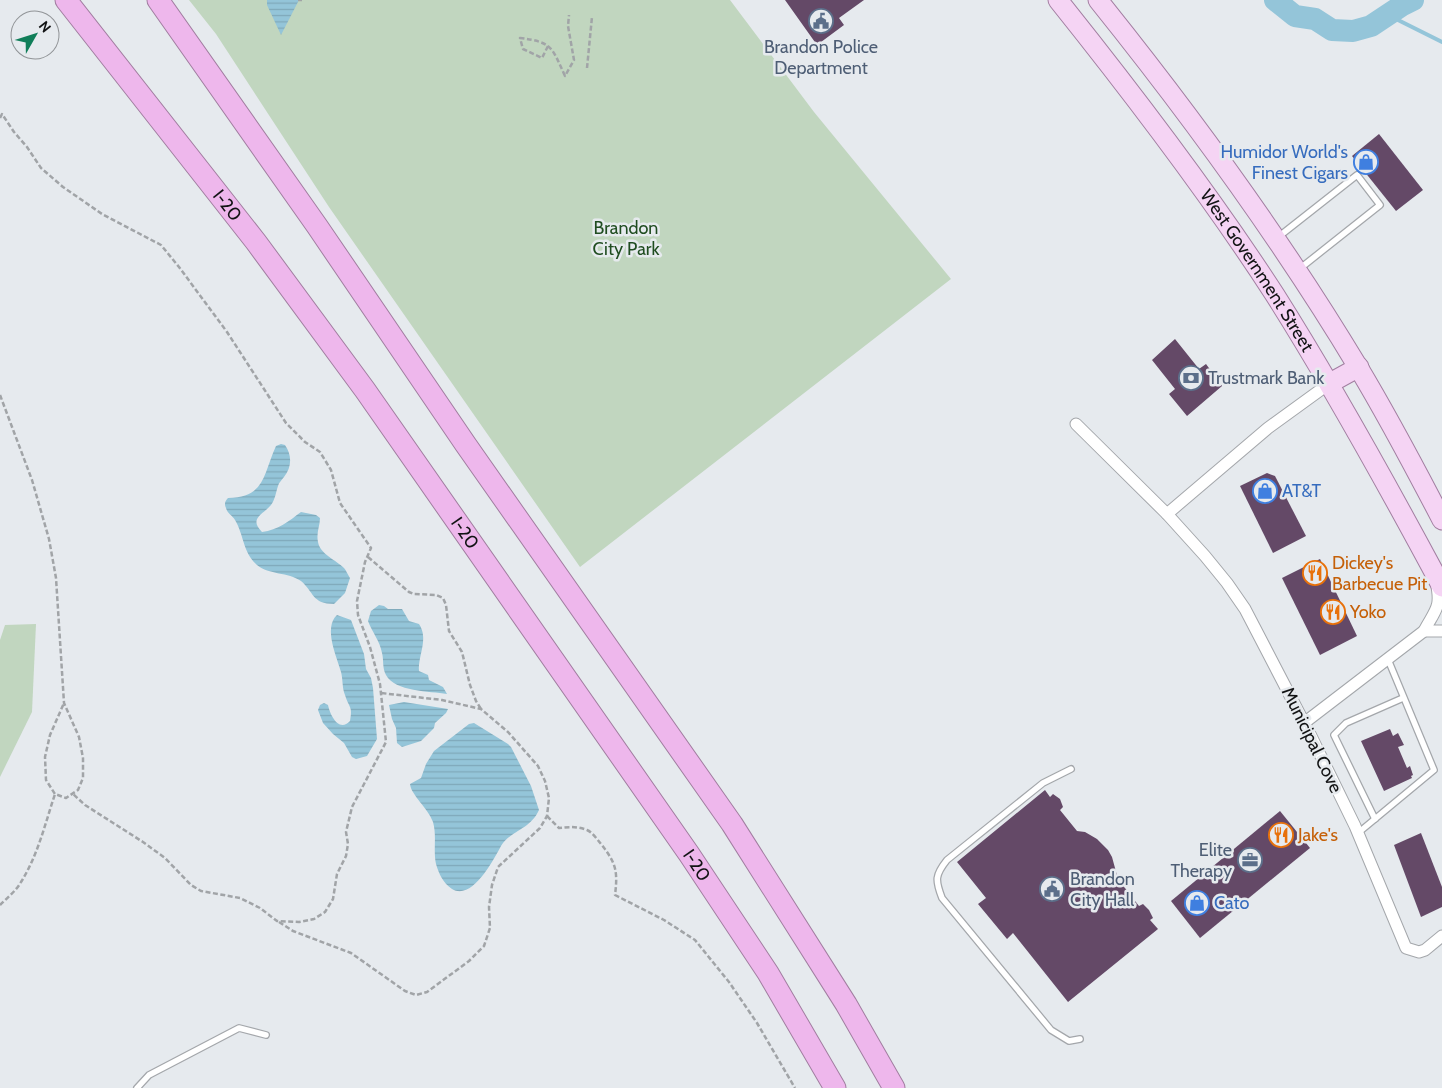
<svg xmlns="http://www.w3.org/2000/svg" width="1442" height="1088" font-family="Cabin,sans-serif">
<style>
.green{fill:#c1d6bf}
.water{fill:url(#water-rules)}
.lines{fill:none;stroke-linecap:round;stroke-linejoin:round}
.stream{stroke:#94c5d9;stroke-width:4}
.river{stroke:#94c5d9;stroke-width:22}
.building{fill:#644967}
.lane-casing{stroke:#a4a7ab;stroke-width:8}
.street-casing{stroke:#a4a7ab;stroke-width:13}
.primary-casing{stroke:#a17ea0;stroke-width:21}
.highway-casing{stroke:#a17ea0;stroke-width:23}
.path{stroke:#a1a4a7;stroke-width:2.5;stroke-dasharray:5 2.5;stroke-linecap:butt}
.lane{stroke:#fff;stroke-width:5.5}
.street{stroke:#fff;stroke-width:11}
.primary{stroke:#f5d4f4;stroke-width:19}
.highway{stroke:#eeb7ec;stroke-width:21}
.labels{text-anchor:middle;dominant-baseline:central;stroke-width:5;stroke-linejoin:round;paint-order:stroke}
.service-label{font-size:18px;fill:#4e5e75;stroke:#e6eaee;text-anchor:start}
.shop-label{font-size:18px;fill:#366cbe;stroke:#e6eaee;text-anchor:start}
.street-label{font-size:18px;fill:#121314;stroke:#e6eaee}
.park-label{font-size:18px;fill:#204d21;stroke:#e6eaee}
.food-label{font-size:18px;fill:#c56008;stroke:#e6eaee;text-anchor:start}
</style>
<defs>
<pattern id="water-rules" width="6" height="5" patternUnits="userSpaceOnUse" patternTransform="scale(1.25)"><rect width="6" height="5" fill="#94c5d9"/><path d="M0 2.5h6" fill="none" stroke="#7fa8b9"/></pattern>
</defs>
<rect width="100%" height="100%" fill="#e6eaee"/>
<g class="green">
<path d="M189,0H730L814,112L951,279L580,567L329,207L216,34Z"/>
<path d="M36,624L32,712L0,777V640L5,625Z"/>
</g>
<g class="water">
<path d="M267,0H299L281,35L267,5Z"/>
<path d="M281,444L285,445C292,455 292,467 284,477C282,480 279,482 278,486C276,492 275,500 271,505C264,514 248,518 262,532C278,530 289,521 301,512L316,515L320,518C320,526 316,533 318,542C320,554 336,560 344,568C346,570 348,575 350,578L345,593L334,604C312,604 314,592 301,581C288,572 269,575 257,565C243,553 244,535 235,520C233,516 227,513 226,508C224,504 225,501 228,498C266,497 263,474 276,446Z"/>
<path d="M379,605L384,606L388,609H402L409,621L419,624C429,639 418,655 419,671L428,675L429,680L443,687L447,694C430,691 395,692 386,675C382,668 384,660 382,653C380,641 372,632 368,621L371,611Z"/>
<path d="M337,615L351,620L364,654L366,669L371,678L373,688L377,739L367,756L356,759L352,757L344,743L333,734L323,723L318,710L320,705L324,703L328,705C330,715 339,733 350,721C353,706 349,708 345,695C342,688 343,679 341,672C337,657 323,628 337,615Z"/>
<path d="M404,702L448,709L446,713L435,723L434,728L421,741L402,747L397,743L396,728L392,719L389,705Z"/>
<path d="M474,723L508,744L511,747L531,786L539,810C530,830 511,830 501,846C493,861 472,901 452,889C443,883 439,874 436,864C433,850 437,836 433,822C428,808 411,795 410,784L421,778L426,764L434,751L469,724Z"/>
</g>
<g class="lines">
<path class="stream" d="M1388,15L1442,42"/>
<path class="river" d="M1275,0L1295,16L1315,19L1332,30L1353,31L1371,26L1401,6L1413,0"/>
</g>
<g class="building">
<path d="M785,0H864L839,18L844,25L817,45Z"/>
<path d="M1379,134L1423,190L1396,211L1352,156Z"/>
<path d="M1175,339L1199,369L1206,364L1222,386L1187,416L1169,394L1175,389L1152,360Z"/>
<path d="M1267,473L1275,476L1306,536L1273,553L1240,486Z"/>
<path d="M1320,559L1357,636L1320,655L1282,578Z"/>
<path d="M1390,729L1393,736L1398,733L1404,745L1398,747L1407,768L1410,766L1413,775L1411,776L1412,778L1384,791L1361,741Z"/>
<path d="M1045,790L1050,797L1053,794L1060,799L1063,807L1060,810L1077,831L1085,832L1097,839L1108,850L1112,857L1118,879L1139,906L1143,904L1149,910L1153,918L1150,920L1158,929L1068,1002L1013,933L1007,939L978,904L986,898L957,862Z"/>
<path d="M1280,811L1310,848L1200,938L1171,901Z"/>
<path d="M1421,833L1442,887V907L1421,917L1394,845Z"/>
</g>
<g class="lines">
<defs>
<g id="lane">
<path d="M1277,238L1357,175L1380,205L1298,270"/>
<path d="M1071,769L1043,783L947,860C935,875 935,880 942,898L1051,1030L1069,1041L1080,1039"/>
<path d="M1375,819L1334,735L1346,723L1403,698"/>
<path d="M1358,833L1434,770L1387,657"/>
<path d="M137,1088L149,1075L239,1028L266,1035"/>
</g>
<g id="street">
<path d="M1076,424L1167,514L1205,556L1227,583L1245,609L1310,734L1355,826L1406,948L1419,952L1425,950L1442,936"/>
<path d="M1167,514L1268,428L1330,383"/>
<path d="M1436,582C1442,608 1435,610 1424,631H1442"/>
<path d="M1304,723L1424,631"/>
</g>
<g id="primary">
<path id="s1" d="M1058,0C1134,95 1209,193 1275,295C1335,390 1389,488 1442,587"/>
<path d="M1098,0C1192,117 1281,239 1358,367C1388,417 1415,468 1442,520"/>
<path d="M1330,383L1359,367"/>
</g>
<g id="highway">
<path id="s2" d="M66,0L256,242L365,390L689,854L768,973L835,1088"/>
<path d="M158,0L317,226L466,445L732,824L846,1004L894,1088"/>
</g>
</defs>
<use href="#lane" class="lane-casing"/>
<use href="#street" class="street-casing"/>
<use href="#primary" class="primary-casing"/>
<use href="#highway" class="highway-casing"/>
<g class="path">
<path d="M298,0H302"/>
<path d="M548,46L542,58L523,49L520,38C553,42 552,48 565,76L574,60L568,26L569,15"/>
<path d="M587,68L592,17"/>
<path d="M0,118L2,114L14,132L27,147L41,168L63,187L102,214L161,245L179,267L227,332L286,423L305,442L320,452L331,470L340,503L371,548L365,562L357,601L358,615L370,647L380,684L386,742L352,807L346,832L348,844L346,856L337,874L333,899L325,912L314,919L299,922L277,921L260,908L240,898L201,891L191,885L165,858L143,842L85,805L73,794"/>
<path d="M0,395L32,480L49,539L56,578L64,703L79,737L83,758V778L78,790L66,798L55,794L46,780L45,757L50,735L64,703"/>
<path d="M368,557L409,592L414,594L436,595L443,598L446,605L449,631L462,652L470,685L476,701L481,709"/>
<path d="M547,816L559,828C568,827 577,826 587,830C592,832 597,839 601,844C616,863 618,871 615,895L664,920L695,940L729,982L757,1023L795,1088"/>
<path d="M0,905C7,898 16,891 21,882C38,855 45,824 55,794"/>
<path d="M279,922L293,931L351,953L405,991L416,995L427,992L469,961L484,946L490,928L489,907L492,885L498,867L540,828L547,816L549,798L545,781L538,766L508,732L481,709L442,700L381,693"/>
</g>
<use href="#lane" class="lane"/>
<use href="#street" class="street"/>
<use href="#primary" class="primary"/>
<use href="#highway" class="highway"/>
</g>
<defs>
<symbol id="civic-ring" viewBox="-11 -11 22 22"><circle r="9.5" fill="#e6eaee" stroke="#5c6f8a" stroke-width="1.5"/><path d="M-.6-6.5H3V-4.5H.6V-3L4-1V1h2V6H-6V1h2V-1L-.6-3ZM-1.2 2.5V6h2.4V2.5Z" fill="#5c6f8a"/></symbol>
<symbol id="shop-ring" viewBox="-11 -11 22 22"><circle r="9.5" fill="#e6eaee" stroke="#3f7fe0" stroke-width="1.5"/><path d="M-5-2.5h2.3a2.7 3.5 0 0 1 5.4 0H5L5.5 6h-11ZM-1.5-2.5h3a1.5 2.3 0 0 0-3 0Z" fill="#3f7fe0"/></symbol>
<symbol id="bank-ring" viewBox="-11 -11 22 22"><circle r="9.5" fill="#e6eaee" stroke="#5c6f8a" stroke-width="1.5"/><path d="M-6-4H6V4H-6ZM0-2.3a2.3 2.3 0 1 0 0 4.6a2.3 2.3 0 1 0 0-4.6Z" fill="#5c6f8a"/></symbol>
<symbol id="restaurant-ring" viewBox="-11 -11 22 22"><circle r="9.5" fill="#e6eaee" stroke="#e8710a" stroke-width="1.5"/><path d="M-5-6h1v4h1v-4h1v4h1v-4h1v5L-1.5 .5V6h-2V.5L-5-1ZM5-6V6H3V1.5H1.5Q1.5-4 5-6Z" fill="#e8710a"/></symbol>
<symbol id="office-ring" viewBox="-11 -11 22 22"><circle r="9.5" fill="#e6eaee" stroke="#5c6f8a" stroke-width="1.5"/><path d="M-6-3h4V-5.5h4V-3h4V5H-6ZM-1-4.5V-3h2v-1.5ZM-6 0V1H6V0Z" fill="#5c6f8a"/></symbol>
</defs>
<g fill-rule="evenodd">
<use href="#civic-ring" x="807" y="7" width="28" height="28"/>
<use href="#shop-ring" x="1352" y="148" width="28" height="28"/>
<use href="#bank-ring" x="1177" y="364" width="28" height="28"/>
<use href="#shop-ring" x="1251" y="477" width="28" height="28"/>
<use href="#restaurant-ring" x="1301" y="559" width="28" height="28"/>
<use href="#restaurant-ring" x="1319" y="598" width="28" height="28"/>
<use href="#restaurant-ring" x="1267" y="821" width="28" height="28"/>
<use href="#office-ring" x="1236" y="846" width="28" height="28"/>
<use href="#civic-ring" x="1038" y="875" width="28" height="28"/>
<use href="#shop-ring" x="1183" y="889" width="28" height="28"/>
</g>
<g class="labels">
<g class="service-label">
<text x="821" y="47" text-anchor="middle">Brandon Police<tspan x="821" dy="21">Department</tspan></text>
<text x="1208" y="378">Trustmark Bank</text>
<text x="1232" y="850" text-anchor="end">Elite<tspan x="1232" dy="21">Therapy</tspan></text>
<text x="1070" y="879">Brandon<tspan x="1070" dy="21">City Hall</tspan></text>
</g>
<g class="shop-label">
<text x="1348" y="152" text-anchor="end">Humidor World's<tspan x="1348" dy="21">Finest Cigars</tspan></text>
<text x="1282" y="491">AT&amp;T</text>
<text x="1214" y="903">Cato</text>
</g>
<g class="street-label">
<text stroke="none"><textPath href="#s2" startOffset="261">I-20</textPath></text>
<text stroke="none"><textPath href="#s1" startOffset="336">West Government Street</textPath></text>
<text stroke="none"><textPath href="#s2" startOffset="666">I-20</textPath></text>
<text transform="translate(1312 740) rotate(64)">Municipal Cove</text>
<text stroke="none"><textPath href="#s2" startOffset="1071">I-20</textPath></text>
</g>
<g class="park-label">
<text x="626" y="228">Brandon<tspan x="626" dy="21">City Park</tspan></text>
</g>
<g class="food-label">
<text x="1332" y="563">Dickey's<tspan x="1332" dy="21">Barbecue Pit</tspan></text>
<text x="1350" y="612">Yoko</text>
<text x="1298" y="835">Jake's</text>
</g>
</g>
<g transform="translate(35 35) rotate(51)"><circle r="24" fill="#e6eaee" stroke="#919497"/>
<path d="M0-4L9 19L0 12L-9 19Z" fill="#107e59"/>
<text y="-8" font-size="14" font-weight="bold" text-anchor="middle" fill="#121314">N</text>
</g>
</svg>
